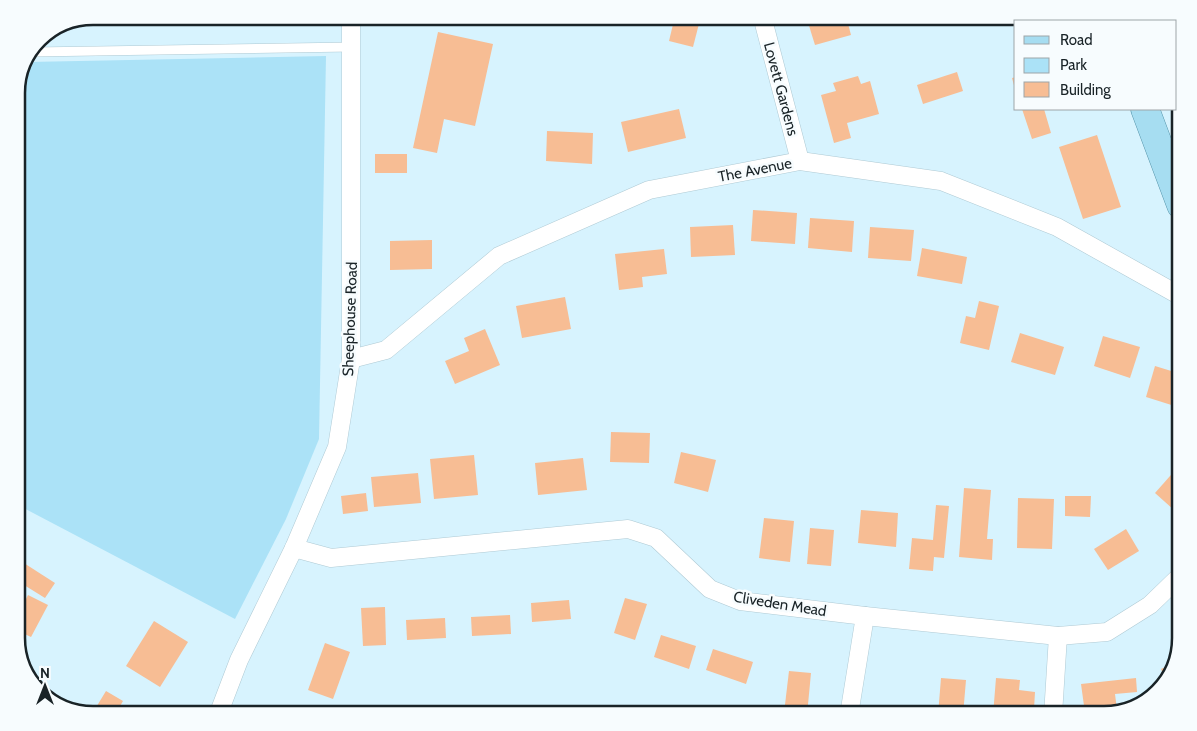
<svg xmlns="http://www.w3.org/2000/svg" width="1197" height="731" font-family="Cabin,sans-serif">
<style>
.green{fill:#abe2f7}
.building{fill:#f7bd94}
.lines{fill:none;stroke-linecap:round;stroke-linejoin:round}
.lane-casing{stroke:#afcad4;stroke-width:10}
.street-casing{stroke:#afcad4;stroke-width:19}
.primary-casing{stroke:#4e8ea4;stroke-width:29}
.lane{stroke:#fff;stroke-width:9}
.street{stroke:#fff;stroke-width:18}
.primary{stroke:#a6ddf1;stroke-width:28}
.labels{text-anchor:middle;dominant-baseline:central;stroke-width:5;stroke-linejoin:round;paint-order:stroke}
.street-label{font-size:15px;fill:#192327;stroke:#f7fcfe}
.rim{fill:none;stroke:#192327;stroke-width:2.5}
</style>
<rect width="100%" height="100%" fill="#d7f3fe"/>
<path class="green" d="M326,56L319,439L286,519L235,619L16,504V88L28,62Z"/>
<g class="building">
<path d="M675,16H701L693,47L669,41Z"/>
<path d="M806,16H846L851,35L815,45Z"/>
<path d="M438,32L493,44L475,126L444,119L437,153L413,148Z"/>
<path d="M957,72L963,91L923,104L917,85Z"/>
<path d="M858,76L861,84L870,81L879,114L847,123L851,138L834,143L821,95L836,91L833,83Z"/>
<path d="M1016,77V89H1015L1012,78Z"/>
<path d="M679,109L686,138L628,152L621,122Z"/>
<path d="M1022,109H1044L1051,133L1032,139Z"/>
<path d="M547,131L593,133L592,164L546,161Z"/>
<path d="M1097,135L1121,207L1083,219L1059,147Z"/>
<rect x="375" y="154" width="32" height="19"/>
<path d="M753,210L797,213L795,244L751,241Z"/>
<path d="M810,218L854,221L852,252L808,248Z"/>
<path d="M733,225L735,255L691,257L690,227Z"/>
<path d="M870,227L914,230L911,261L868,258Z"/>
<path d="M432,240V269L390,270V241Z"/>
<path d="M922,248L967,257L962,284L917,276Z"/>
<path d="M664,249L667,274L642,277L643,287L619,290L615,254Z"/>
<path d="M565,297L571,329L522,338L516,306Z"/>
<path d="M979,301L999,306L989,350L960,343L966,316L975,318Z"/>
<path d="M485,329L500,365L455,384L445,361L469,351L464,338Z"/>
<path d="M1020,333L1064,347L1055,375L1011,362Z"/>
<path d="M1103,336L1140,347L1130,378L1094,366Z"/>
<path d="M1155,366L1181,374V408L1146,397Z"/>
<path d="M611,432L650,433L649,463L610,462Z"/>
<path d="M681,452L716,460L708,492L674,483Z"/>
<path d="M474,455L478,495L434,499L430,459Z"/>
<path d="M583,458L587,490L538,495L535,463Z"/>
<path d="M1178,467L1181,469V503L1174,510L1155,493Z"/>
<path d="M418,473L421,503L374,507L371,477Z"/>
<path d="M964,488L991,490L987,539H993L992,560L959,557Z"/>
<path d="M366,493L368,511L343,514L341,496Z"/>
<path d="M1065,496H1091L1090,517L1065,516Z"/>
<path d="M1018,498L1054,499L1052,549L1017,548Z"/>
<path d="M936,505L949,506L944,558L934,557L933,571L909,569L912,538L933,540Z"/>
<path d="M861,510L898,513L896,547L858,543Z"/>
<path d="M764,518L794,521L790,562L759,558Z"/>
<path d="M810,528L834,530L831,566L807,564Z"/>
<path d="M1126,529L1139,551L1108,570L1094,549Z"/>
<path d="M16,558L55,583L45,598L16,580Z"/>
<path d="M28,595L48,605L31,637L16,630V619Z"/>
<path d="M625,598L647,604L635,640L614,633Z"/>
<path d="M569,600L571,619L532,622L531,603Z"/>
<path d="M385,607L386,645L363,646L361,608Z"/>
<path d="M510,615L511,634L472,636L471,617Z"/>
<path d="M445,618L446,638L407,640L406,620Z"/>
<path d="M154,621L188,642L160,687L126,666Z"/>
<path d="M661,635L696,646L689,669L654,657Z"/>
<path d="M325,643L350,652L333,699L308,690Z"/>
<path d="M713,649L753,662L746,684L706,670Z"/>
<path d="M1174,663L1170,677L1166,681L1161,669Z"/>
<path d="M789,671L811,673L807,715L784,713Z"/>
<path d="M941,678L966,680L963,715H938Z"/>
<path d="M996,678L1020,680L1019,690L1035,692L1034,709L1018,708L1017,715H993Z"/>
<path d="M1136,678L1137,692L1115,694L1117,710L1085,713L1081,684Z"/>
<path d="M106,691L123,701L119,708L131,715L92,714Z"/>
<path d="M879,709L908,711V715H878Z"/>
</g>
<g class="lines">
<defs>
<path id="lane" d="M33,52L352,47"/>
<g id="street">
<path d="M762,16L800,161"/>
<path d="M351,359L386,350L499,256L649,190L800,161L941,181L1057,227L1175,293H1181"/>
<path d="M294,548L331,558L628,529L656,538L710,589L740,601L865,616L1058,636L1107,632L1150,605L1181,575"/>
<path d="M218,715L239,660L294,548L337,447L351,359V16"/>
<path d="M849,715L865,616"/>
<path d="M1053,715L1058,636"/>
</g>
<g id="primary">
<path d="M1111,18L1112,21"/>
<path d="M1145,109L1181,205"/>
</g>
</defs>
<use href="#lane" class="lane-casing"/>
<use href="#street" class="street-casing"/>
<use href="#primary" class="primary-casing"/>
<use href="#lane" class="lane"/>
<use href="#street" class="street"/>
<use href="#primary" class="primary"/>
</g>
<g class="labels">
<g class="street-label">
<text transform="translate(781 89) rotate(75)">Lovett Gardens</text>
<text transform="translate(755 170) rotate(-11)">The Avenue</text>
<text transform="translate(350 319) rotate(-88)">Sheephouse Road</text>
<text transform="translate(780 604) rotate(9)">Cliveden Mead</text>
</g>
</g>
<path d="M0 0H1197V731H0ZM93 25H1104A68 68 0 0 1 1172 93V638A68 68 0 0 1 1104 706H93A68 68 0 0 1 25 638V93A68 68 0 0 1 93 25Z" fill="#f7fcfe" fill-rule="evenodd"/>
<path class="rim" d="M93 25H1104A68 68 0 0 1 1172 93V638A68 68 0 0 1 1104 706H93A68 68 0 0 1 25 638V93A68 68 0 0 1 93 25Z"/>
<rect x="1014" y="20" width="162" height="90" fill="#f7fcfe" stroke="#9ea5a8"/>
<rect x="1024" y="36" width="25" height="8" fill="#a6ddf1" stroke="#9ea5a8"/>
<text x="1060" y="45" font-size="15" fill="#192327">Road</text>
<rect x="1024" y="58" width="25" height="15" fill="#abe2f7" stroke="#9ea5a8"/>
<text x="1060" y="70" font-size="15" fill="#192327">Park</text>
<rect x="1024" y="82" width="25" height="15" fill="#f7bd94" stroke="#9ea5a8"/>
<text x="1060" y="95" font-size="15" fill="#192327">Building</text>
<g transform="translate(45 686)" stroke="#f7fcfe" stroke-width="4" paint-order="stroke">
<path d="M0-4L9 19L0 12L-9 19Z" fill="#192327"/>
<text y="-8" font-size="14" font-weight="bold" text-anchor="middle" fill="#192327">N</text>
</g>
</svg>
